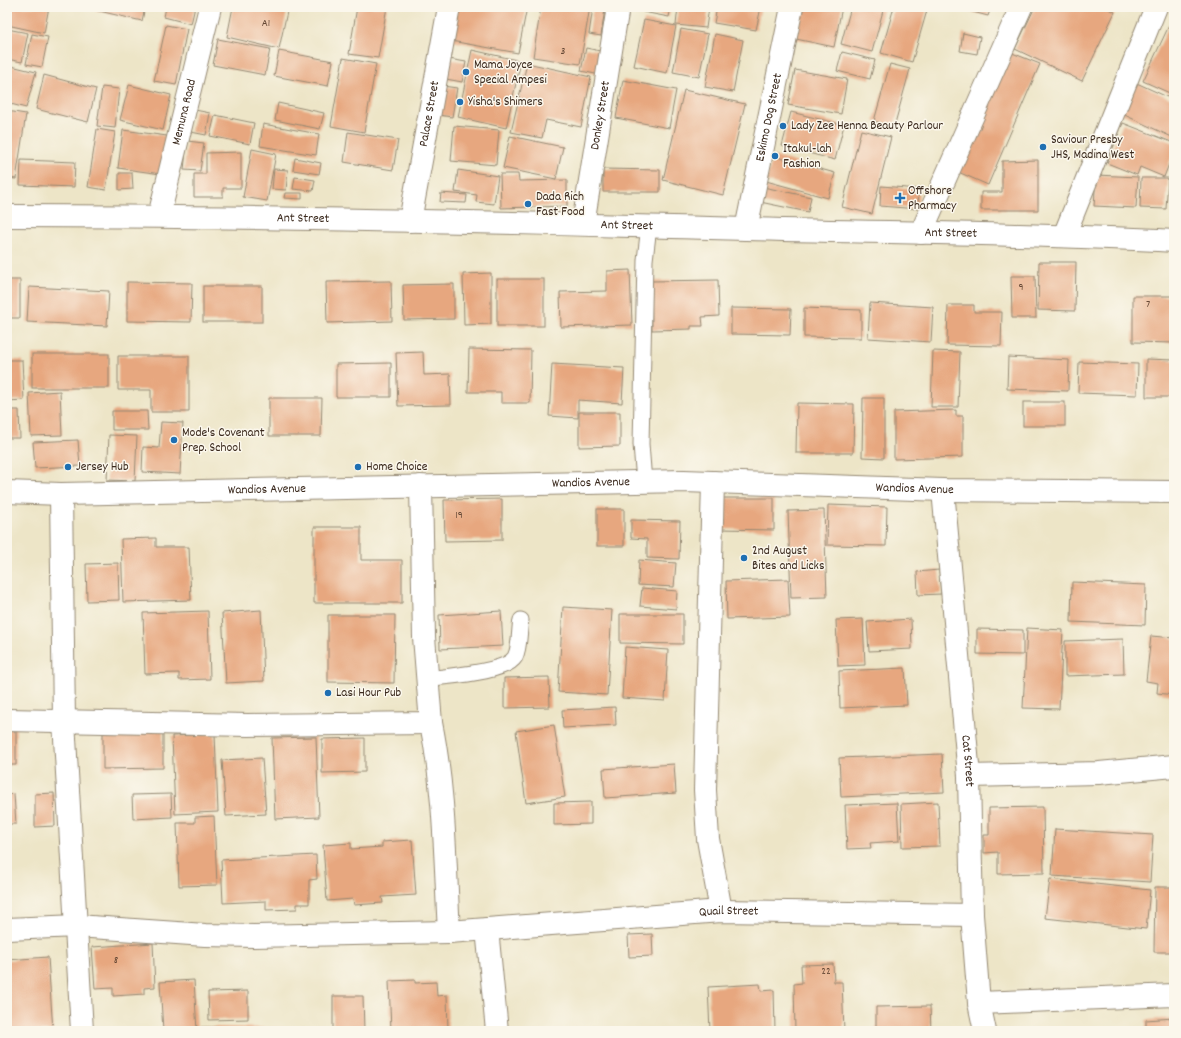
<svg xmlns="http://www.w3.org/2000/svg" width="1181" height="1038" font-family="Dekko,sans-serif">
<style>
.building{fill:#e7a77f}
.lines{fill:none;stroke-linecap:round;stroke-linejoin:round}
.lane-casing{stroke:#948872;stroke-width:17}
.street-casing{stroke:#948872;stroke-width:24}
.lane{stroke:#fff;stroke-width:15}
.street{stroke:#fff;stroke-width:22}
.poi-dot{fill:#1f6fb2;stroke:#fbf7ec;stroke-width:1.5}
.labels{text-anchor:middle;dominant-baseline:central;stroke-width:3;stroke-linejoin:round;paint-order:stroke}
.number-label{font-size:11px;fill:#664936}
.poi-label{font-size:13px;fill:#3b2a1e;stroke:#fbf7ec;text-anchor:start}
.street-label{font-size:13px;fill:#3b2a1e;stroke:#fbf7ec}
</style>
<rect width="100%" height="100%" fill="#fbf7ec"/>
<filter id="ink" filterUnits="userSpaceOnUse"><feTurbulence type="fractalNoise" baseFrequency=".025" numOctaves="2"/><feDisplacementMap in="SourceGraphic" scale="8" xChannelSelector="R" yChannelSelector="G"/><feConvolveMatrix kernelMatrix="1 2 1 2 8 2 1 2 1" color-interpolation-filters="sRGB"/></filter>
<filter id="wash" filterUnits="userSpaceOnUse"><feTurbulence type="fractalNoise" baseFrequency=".012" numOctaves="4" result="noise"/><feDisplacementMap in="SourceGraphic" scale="16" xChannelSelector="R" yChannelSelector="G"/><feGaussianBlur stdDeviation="0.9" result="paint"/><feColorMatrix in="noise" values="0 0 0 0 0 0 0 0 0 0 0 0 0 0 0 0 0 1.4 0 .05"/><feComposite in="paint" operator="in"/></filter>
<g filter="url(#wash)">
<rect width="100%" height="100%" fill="#ede5c7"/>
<g id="blocks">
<g class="building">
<path d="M7,7H49L44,33L7,25Z"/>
<path d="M82,7H145L142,21Z"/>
<path d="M166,7H195L191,24L164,17Z"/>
<path d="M233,7H288L279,49L227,37Z"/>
<path d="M357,7H387L378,58L349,54Z"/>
<path d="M457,7H527L518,53L451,41Z"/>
<path d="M541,7H590L580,64L533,57Z"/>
<path d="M593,7L605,9L601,36L589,34Z"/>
<path d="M644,7H671L669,17L643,12Z"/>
<path d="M678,7H709L706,28L676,25Z"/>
<path d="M717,7H761L756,30L714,23Z"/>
<path d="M770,7H781L780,10Z"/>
<path d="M802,7H842L834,47L796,39Z"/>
<path d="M851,7H884L872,52L841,44Z"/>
<path d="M894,7H928L912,62L881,53Z"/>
<path d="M954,7H991L988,16Z"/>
<path d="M1035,7H1105L1115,12L1082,81L1015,49Z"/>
<path d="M1174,15V95L1143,81Z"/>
<path d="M644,20L676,26L667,73L634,66Z"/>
<path d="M166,25L187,29L176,85L154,81Z"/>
<path d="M7,29L28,33L22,62L7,59Z"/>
<path d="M681,29L708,34L699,77L673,72Z"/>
<path d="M963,33L980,37L977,54L960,51Z"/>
<path d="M32,34L48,37L42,67L26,64Z"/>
<path d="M715,34L743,40L733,92L705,87Z"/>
<path d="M218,39L270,49L265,75L213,65Z"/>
<path d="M586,48L605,52L600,75L581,71Z"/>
<path d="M472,50L521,61L506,128L458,117Z"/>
<path d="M279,51L333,61L328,86L274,76Z"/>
<path d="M1007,51L1040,64L988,185L956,171Z"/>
<path d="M842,52L875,60L870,79L837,71Z"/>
<path d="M343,58L376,64L364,132L331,126Z"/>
<path d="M449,59L466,62L462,82L446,79Z"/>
<path d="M527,63L591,77L581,127L546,120L542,138L511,132Z"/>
<path d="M890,64L910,69L894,127L874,121Z"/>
<path d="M7,65L36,72L26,108L7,103Z"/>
<path d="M795,70L847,79L841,114L788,105Z"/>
<path d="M44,75L96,89L88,122L36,109Z"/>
<path d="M623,80L676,90L669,128L616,118Z"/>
<path d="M1130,80L1174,100V138L1116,111Z"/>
<path d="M129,85L171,95L163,130L120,120Z"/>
<path d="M443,86L457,88L452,117L438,115Z"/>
<path d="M102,87L119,89L115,128L97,126Z"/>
<path d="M684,90L745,104L723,195L663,180Z"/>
<path d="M278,103L324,113L320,129L275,120Z"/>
<path d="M195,110L210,113L206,135L191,132Z"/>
<path d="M7,111L26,114L16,179L7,178Z"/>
<path d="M791,112L844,125L835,160L782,146Z"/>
<path d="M215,115L254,123L250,144L210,136Z"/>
<path d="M1123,123L1174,143V151L1164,177L1140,167L1137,175L1107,163Z"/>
<path d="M263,124L319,134L316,155L260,146Z"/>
<path d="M454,126L499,130L496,165L451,161Z"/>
<path d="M97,129L115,132L106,190L88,187Z"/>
<path d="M123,130L167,136L161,174L118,168Z"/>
<path d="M861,130L891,137L872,214L842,207Z"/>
<path d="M348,132L398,140L393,170L344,162Z"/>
<path d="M510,136L563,147L556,179L503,168Z"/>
<path d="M187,141L204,143L200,171L184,170Z"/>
<path d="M252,149L276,154L267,201L243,197Z"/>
<path d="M241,152V188H223V197H194V174H206V153Z"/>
<path d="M773,156L835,173L828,198L766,181Z"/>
<path d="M295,158L321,163L319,174L293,170Z"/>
<path d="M21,160L75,162L74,187L20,185Z"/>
<path d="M1038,160V210H981V192H1002V161Z"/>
<path d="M274,169L288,170L286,190L272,189Z"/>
<path d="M603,169L660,170V192H603Z"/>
<path d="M458,170L498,176L494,204L476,202L477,195L455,192Z"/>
<path d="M119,173H132L133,189L119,190Z"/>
<path d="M500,174H518L519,181L567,180V206L501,208Z"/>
<path d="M1096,175L1138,177L1136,208L1094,206Z"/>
<path d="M295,177L315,180L313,191L293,189Z"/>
<path d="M1141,178H1168L1166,209L1140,208Z"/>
<path d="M881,186L919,189L918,209L880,206Z"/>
<path d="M763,187L811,197L808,212L760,202Z"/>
<path d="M285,193H302V199L284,198Z"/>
<path d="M441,193L467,195L466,203L440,202Z"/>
<path d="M1039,262H1076L1075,311L1038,310Z"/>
<path d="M630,270L632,325L561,327L560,292L607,291V271Z"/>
<path d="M491,273V324L464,325L463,274Z"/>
<path d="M1011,276H1035L1036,318H1012Z"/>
<rect x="497" y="279" width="47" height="47"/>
<rect x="7" y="280" width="13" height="38"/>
<path d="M718,280L719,316L702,317L703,326H691V329L652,330L651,281Z"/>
<path d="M391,281L392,321L327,323L326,282Z"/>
<path d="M127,282L192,283L191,322L127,321Z"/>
<path d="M454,284V319L404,320L403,285Z"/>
<rect x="203" y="286" width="59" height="36"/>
<path d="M29,287L109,291L107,326L27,322Z"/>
<path d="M1133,296H1174V343L1133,342Z"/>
<path d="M870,303L933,307L931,342L868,338Z"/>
<path d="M948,305H974V312H1002L1001,346L947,345Z"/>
<path d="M731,308L791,309L790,335L731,334Z"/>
<path d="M804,308L861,310V338L804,337Z"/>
<path d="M469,349L531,350L530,403H501V392H468Z"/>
<path d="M933,351L960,352L958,407H931Z"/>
<path d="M423,352L424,375L450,374L451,405L398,406L396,353Z"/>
<rect x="32" y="354" width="77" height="34"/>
<path d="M118,356H189V412H151V390H118Z"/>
<path d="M1008,357L1069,360L1068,391L1007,389Z"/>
<path d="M1146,359L1174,360V397H1146Z"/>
<path d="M7,360H22L24,400L7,401Z"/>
<path d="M1079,362L1138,364L1137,395L1078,393Z"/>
<path d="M391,363V397H336V364Z"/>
<path d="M552,364L624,368L622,403L578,400V418L549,416Z"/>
<path d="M60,391L62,435L31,436L29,393Z"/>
<path d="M269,398H322L321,436H269Z"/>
<path d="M863,398H884V458L862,457Z"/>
<rect x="1023" y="402" width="42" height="24"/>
<path d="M797,403L854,404L853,453H796Z"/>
<path d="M7,410H19L20,438H7Z"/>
<path d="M956,410V416H963V457L894,459V412Z"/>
<path d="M112,411H147L148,430H112Z"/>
<path d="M579,412H620V446L579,447Z"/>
<path d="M161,422L183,423L180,474L142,472L143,447L159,448Z"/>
<path d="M109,435L137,436L135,481L107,480Z"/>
<path d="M78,440L80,466L35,468L33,442Z"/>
<path d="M719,498H774V530L719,529Z"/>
<path d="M502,499V540L445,541L444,500Z"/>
<path d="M828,505L887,507L886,546L827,545Z"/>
<rect x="597" y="509" width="27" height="37"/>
<path d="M824,510L827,597L791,598L788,511Z"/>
<path d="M631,520L680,521L679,559L647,558V539L631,538Z"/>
<path d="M314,527H361V560H402V603H314Z"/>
<path d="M156,538V547H189L191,600L123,602L121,539Z"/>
<path d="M639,560L676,563L674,587L638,585Z"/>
<path d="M118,563L119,600L87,601L86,564Z"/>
<path d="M939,570L941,594L918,595L917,572Z"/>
<path d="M788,579L790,617L727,619L726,581Z"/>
<path d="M1072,582L1146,585L1145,625L1071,622Z"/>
<path d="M642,588L677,591L676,609L640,606Z"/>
<path d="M563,607L612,610L607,695L558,692Z"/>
<path d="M261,610L264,681L226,683L222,613Z"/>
<path d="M208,611L210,679L179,680V673L145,674L143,613Z"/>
<path d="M501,611L503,646L440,649L439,615Z"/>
<path d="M620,614H683V644L620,643Z"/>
<path d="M328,615H395L394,683L328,682Z"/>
<path d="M863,619L865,665L838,666L836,620Z"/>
<path d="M911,619L912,649L869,651L867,622Z"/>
<path d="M1027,628L1063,630L1059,709L1023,708Z"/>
<path d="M977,629L1023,630V655L977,654Z"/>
<path d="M1151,636L1174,638V695L1157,693L1158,683L1146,681Z"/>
<path d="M1123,639L1124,674L1065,676V641Z"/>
<path d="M625,647L668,650L665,701L622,698Z"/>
<path d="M905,668L907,705L840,708L839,671Z"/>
<path d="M549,677L550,707L504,708V678Z"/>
<path d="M615,707L616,725L563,728L562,710Z"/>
<path d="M554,725L565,797L526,803L516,731Z"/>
<path d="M16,726V765H7V727Z"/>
<path d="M103,730H163V768L103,769Z"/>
<path d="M215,734L218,812L175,814L172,736Z"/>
<path d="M316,737L319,817L275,819L272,738Z"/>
<path d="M365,738V772L322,773V739Z"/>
<path d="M942,754L944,792L841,797L839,758Z"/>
<path d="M262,758L266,814L226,816L222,760Z"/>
<path d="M674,764L676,793L605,798L603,769Z"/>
<path d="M54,793L55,826L35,827V794Z"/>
<path d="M14,794L16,824H7V795Z"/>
<path d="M171,794L172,817L133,819L132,795Z"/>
<path d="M591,802V824L554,825V803Z"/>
<path d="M938,802L940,846L902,847L901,804Z"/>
<path d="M897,803L899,841L870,843L871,848L847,849L845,805Z"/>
<path d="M1043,807L1044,873L998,874V852L984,853V835H989V808Z"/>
<path d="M214,816L217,885L179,886L177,823H195V817Z"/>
<path d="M1055,829L1153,835L1150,882L1052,876Z"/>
<path d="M412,840L416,895L382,897L383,903L354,905L353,899L327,901L323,845L351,843V849L382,847V842Z"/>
<path d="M316,855L317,879L309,880V904H297V909L266,910V901L223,903L221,860Z"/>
<path d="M1050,879L1150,890L1146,929L1045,918Z"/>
<path d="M1155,887H1174V952H1154Z"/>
<path d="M652,934L653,956L629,957L628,935Z"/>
<path d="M153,943L155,987L144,988V994L113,996V988L95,989L92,947Z"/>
<path d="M48,957L53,1031H7V960Z"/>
<path d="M833,964L834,982H842L844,1031H795L794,984L802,983L801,965Z"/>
<path d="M194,980L197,1031H163L160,982Z"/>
<path d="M415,980V983L436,982L437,996L447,995L448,1031H391L389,981Z"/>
<path d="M760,984L761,991L774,990L775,1031H710L708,987Z"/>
<path d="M248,991V1019L209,1020L208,992Z"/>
<path d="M333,996H363L364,1031H333Z"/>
<path d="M930,1006L931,1031H876V1007Z"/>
<path d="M1174,1018V1031H1146V1020Z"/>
<path d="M201,1027L300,1028V1031H201Z"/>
</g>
</g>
</g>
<g filter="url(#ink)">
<use href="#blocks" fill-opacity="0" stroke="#948872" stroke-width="1"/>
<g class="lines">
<defs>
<g id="lane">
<path d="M644,482L641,444L645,260L649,226"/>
<path d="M427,679C446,676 506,673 515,657C520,648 519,630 521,620"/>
</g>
<g id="street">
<path id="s1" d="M7,216C253,216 500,222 746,229C889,233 1031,233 1174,241"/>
<path id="s2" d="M159,216L210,7"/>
<path id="s3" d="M410,221L449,7"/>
<path id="s4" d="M583,224L618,7"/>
<path id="s5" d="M746,229L792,7"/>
<path d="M921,233L1021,7"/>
<path d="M1064,236L1156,7"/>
<path d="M713,482L705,790L708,839L721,911"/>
<path id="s6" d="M943,490L969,776L972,915L979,1003L985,1031"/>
<path id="s7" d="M7,492L61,494L684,481L943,490L1174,492"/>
<path d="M61,494L64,721L82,1031"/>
<path d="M7,720L248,725L431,723L424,637L421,486"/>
<path d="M431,723C445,792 445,862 449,932"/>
<path d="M969,776L1099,773L1174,766"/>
<path id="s8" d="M7,929L77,926L205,935L254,936L449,932L721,911L972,915"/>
<path d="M487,929L497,1031"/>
<path d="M979,1003L1174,995"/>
</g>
</defs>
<use href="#lane" class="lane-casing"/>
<use href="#street" class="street-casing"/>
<use href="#lane" class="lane"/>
<use href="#street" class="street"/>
</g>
</g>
<g class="poi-dot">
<circle cx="466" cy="72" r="4"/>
<circle cx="460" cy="102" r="4"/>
<circle cx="783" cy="126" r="4"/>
<circle cx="1043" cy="147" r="4"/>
<circle cx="775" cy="156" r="4"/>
<path d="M898 192h4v4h4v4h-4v4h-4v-4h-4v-4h4z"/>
<circle cx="528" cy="204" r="4"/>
<circle cx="174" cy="440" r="4"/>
<circle cx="68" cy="467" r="4"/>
<circle cx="358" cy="467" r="4"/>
<circle cx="744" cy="558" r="4"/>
<circle cx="328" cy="693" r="4"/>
</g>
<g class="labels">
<g class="number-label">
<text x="266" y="24">A1</text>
<text x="563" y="52">3</text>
<text x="1021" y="288">9</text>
<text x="1148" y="305">7</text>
<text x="459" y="516">19</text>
<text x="116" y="961">8</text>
<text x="826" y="972">22</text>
</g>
<g class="poi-label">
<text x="474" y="65">Mama Joyce<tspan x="474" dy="15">Special Ampesi</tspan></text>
<text x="468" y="102">Yisha's Shimers</text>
<text x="791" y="126">Lady Zee Henna Beauty Parlour</text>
<text x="1051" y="140">Saviour Presby<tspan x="1051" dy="15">JHS, Madina West</tspan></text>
<text x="783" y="149">Itakul-lah<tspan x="783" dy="15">Fashion</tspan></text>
<text x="908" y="191">Offshore<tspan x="908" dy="15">Pharmacy</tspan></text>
<text x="536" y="197">Dada Rich<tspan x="536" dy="15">Fast Food</tspan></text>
<text x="182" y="433">Mode's Covenant<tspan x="182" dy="15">Prep. School</tspan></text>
<text x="76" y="467">Jersey Hub</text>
<text x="366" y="467">Home Choice</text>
<text x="752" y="551">2nd August<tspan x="752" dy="15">Bites and Licks</tspan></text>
<text x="336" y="693">Lasi Hour Pub</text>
</g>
<g class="street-label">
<text stroke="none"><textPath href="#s2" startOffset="107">Memuna Road</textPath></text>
<text stroke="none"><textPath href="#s3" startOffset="109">Palace Street</textPath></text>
<text stroke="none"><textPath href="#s4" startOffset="110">Donkey Street</textPath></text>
<text stroke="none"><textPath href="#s5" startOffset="114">Eskimo Dog Street</textPath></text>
<text stroke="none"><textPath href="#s1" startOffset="296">Ant Street</textPath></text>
<text stroke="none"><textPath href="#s1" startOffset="620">Ant Street</textPath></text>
<text stroke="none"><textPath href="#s1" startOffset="944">Ant Street</textPath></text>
<text stroke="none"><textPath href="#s7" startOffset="584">Wandios Avenue</textPath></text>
<text stroke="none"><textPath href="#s7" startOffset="260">Wandios Avenue</textPath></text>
<text stroke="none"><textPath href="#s7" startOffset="908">Wandios Avenue</textPath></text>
<text stroke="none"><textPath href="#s6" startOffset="272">Cat Street</textPath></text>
<text stroke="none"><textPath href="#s8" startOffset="723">Quail Street</textPath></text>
</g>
</g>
<rect width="1181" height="1038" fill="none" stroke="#fbf7ec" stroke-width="24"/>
</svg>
